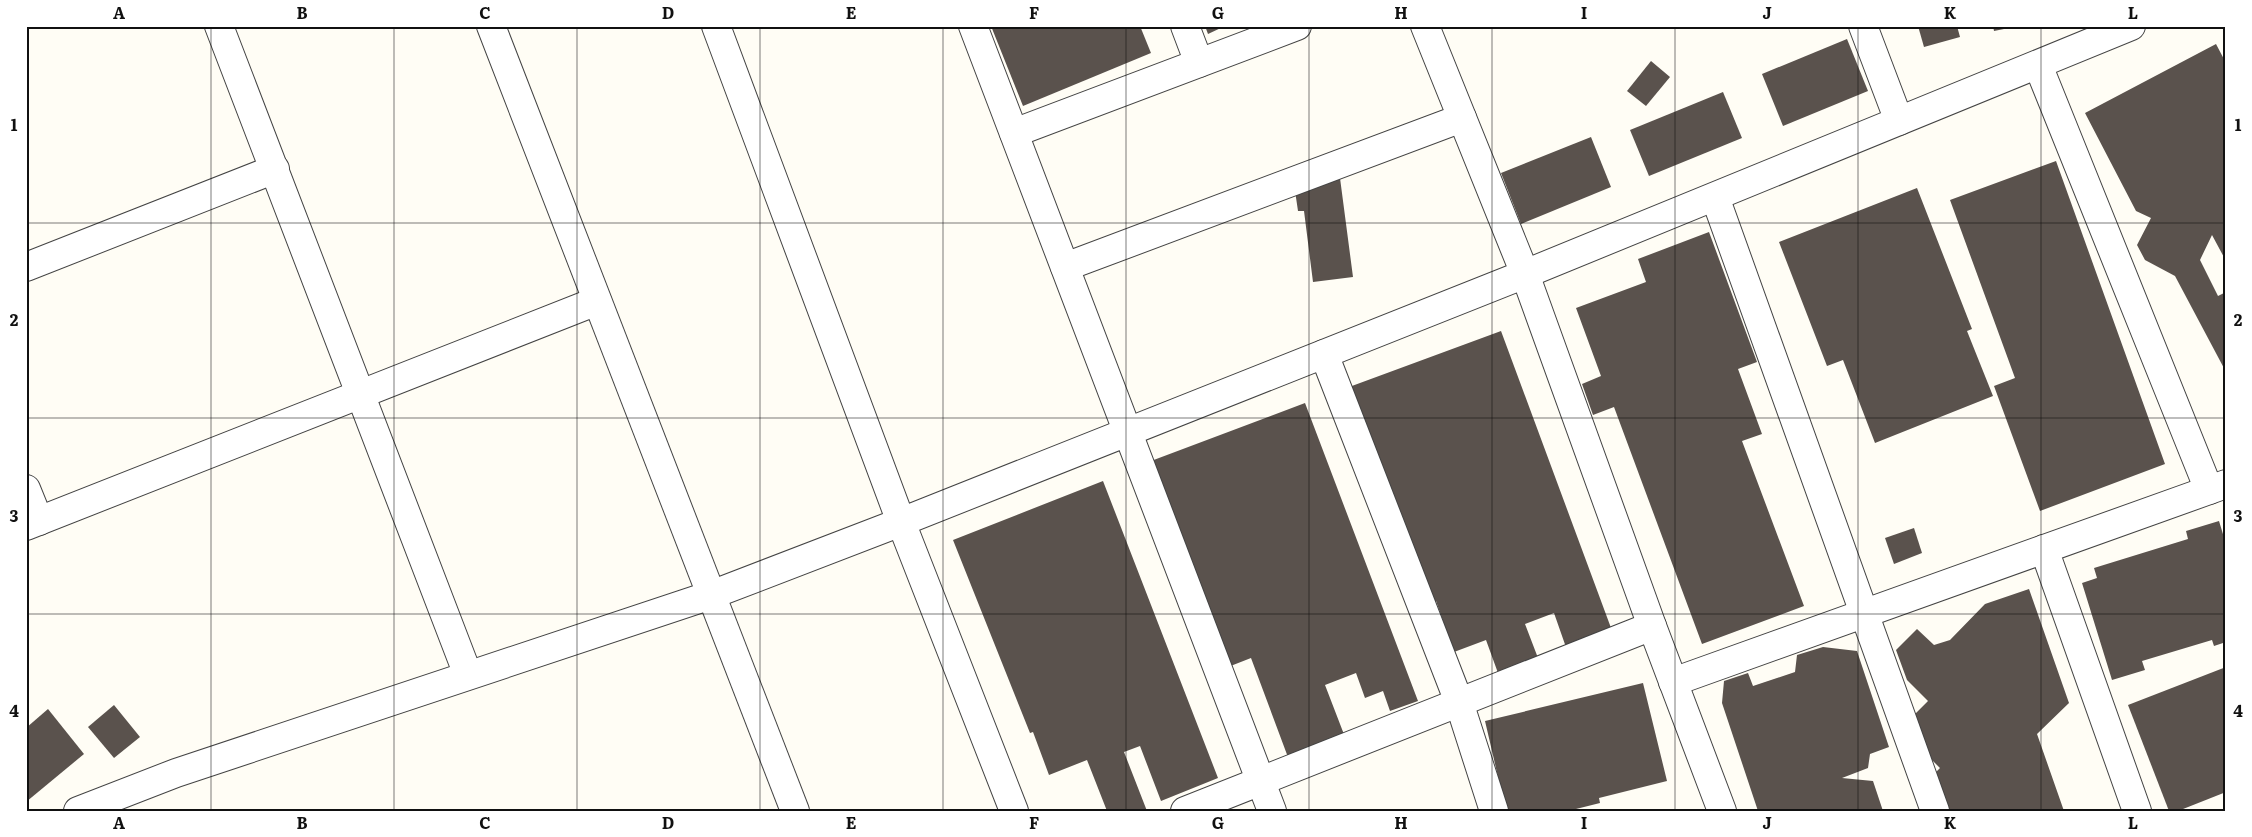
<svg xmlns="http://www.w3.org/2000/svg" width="2252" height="837" font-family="Literata,serif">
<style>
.building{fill:#5a524d}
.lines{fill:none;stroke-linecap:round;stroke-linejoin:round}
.minor-casing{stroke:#444;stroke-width:30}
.minor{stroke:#fff;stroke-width:28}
.grid{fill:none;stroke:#111;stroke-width:1;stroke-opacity:0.55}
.neatline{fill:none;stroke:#111;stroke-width:2}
.grid-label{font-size:16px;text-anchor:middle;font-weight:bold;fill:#111}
</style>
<rect width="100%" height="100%" fill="#fffdf5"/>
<g class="building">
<path d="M991,26H1140L1151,53L1023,106Z"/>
<path d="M1205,26H1225L1208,34Z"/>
<path d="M1918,26H1957L1960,37L1924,47Z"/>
<path d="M1993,26H2014V27L1994,31Z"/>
<path d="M1847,39L1868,91L1783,126L1762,74Z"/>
<path d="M2216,44L2226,63V261L2212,235L2200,260L2218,296L2226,292V372L2175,276L2145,260L2137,245L2151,218L2136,211L2085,113Z"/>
<path d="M1651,61L1670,77L1646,106L1627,91Z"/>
<path d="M1723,92L1742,138L1649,176L1630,130Z"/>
<path d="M1591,137L1611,187L1521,224L1501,173Z"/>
<path d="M2056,161L2165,464L2040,511L1994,386L2015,378L1950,200Z"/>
<path d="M1340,178L1353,277L1313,282L1304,211H1298L1294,184Z"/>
<path d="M1917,188L1972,329L1967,331L1993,396L1875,443L1843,360L1827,366L1779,242Z"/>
<path d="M1709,232L1757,362L1738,369L1762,434L1742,441L1804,606L1702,644L1614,407L1593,415L1582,384L1601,376L1576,308L1646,282L1638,259Z"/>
<path d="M1501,331L1614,636L1568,653L1554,613L1525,624L1538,658L1498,673L1486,640L1454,652L1436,601L1422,607L1341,390Z"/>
<path d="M1305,403L1418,701L1390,711L1383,691L1365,698L1356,673L1325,685L1345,737L1295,776L1251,658L1228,667L1151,461Z"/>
<path d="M1103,481L1218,778L1161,801L1140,746L1124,752L1147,811H1107L1087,760L1049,775L1033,732L1030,733L953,540Z"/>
<path d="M2219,521L2226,544V642L2214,646L2212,640L2142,661L2145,670L2112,680L2082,583L2097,578L2094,568L2188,539L2186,531Z"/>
<path d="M1914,528L1922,553L1894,564L1885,538Z"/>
<path d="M2029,589L2069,703L2037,734L2064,811H1935L1926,782L1940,768L1930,758L1915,714L1928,701L1907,680L1896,650L1917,629L1934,645L1950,640L1985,604Z"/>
<path d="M1823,647L1857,651L1889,747L1870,754L1868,768L1842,778L1873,781L1883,811H1758L1722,703L1724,681L1748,673L1753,686L1795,672L1797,655Z"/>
<path d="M2226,667V792L2178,811H2169L2128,705Z"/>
<path d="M1643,683L1667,781L1599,798L1600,803L1568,811H1506L1485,721Z"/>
<path d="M114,705L140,737L114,758L88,727Z"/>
<path d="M48,709L84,754L26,802V728Z"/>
</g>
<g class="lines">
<defs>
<g id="minor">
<path d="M219,26L468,675"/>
<path d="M491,26L795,811"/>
<path d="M716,26L901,522L1014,811"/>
<path d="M973,26L1272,811"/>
<path d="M1185,26L1199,63"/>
<path d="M1425,26L1525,274L1652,626L1722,811"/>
<path d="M1863,26L1899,121"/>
<path d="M2038,65L2209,490"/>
<path d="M1014,133L1297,26"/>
<path d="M1715,197L1935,811"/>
<path d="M26,267L275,169"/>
<path d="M1065,267L1462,118"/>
<path d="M1324,354L1459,702L1494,811"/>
<path d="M26,489L39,521"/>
<path d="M26,526L597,301"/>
<path d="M2044,549L2137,811"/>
<path d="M1673,682L2226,484"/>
<path d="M78,811L176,773L711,595L901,522L1525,274L2131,26"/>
<path d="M1185,811L1652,626"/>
</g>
</defs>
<use href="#minor" class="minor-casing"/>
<use href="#minor" class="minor"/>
</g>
<path class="grid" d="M211,26V811M394,26V811M577,26V811M760,26V811M943,26V811M1126,26V811M1309,26V811M1492,26V811M1675,26V811M1858,26V811M2041,26V811M26,223H2226M26,418H2226M26,614H2226"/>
<rect width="2252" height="837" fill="none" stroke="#ffffff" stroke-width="55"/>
<rect x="28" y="28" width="2196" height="782" class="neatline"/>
<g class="grid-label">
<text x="119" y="19">A</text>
<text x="302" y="19">B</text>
<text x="485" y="19">C</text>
<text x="668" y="19">D</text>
<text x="851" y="19">E</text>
<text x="1034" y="19">F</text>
<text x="1218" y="19">G</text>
<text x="1401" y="19">H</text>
<text x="1584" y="19">I</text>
<text x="1767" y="19">J</text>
<text x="1950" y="19">K</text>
<text x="2133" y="19">L</text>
<text x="14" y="131">1</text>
<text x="2238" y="131">1</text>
<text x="14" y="326">2</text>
<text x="2238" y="326">2</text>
<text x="14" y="522">3</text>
<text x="2238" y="522">3</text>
<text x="14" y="717">4</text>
<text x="2238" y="717">4</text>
<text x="119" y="829">A</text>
<text x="302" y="829">B</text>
<text x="485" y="829">C</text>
<text x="668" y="829">D</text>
<text x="851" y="829">E</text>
<text x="1034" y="829">F</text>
<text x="1218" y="829">G</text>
<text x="1401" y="829">H</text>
<text x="1584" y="829">I</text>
<text x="1767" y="829">J</text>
<text x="1950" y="829">K</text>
<text x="2133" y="829">L</text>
</g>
</svg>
